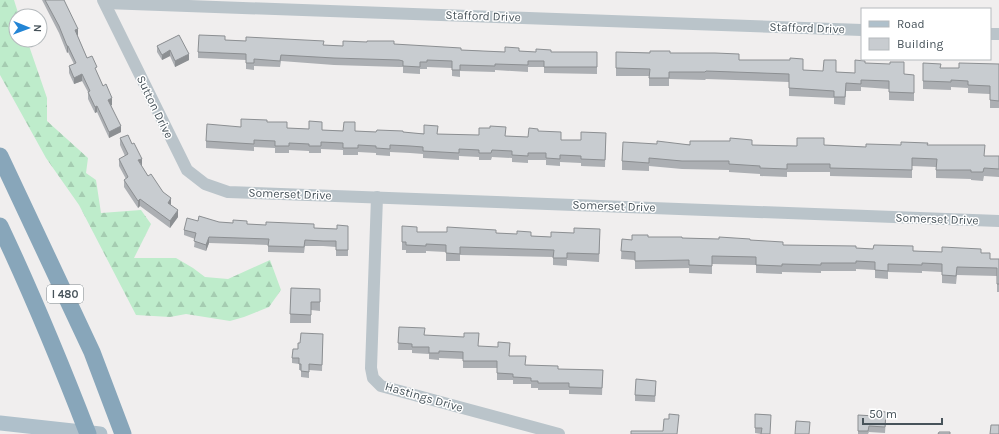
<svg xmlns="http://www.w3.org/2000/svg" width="999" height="434" font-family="Karla,sans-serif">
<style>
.forest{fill:url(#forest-firs)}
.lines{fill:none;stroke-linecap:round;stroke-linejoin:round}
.minor{stroke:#bac4ca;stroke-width:12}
.major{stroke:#afc0cb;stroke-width:15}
.highway{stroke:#88a6ba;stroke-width:17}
.wall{fill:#acafb3}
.shaded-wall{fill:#8c8f92}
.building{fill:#c8ccd0;stroke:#8c8f92}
.labels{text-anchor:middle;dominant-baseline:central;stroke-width:3;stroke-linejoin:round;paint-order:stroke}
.shield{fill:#fff;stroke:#7e878c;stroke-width:1}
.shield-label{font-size:11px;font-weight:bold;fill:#47535a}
.street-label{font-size:12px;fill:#47535a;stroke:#fff}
</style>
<defs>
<pattern id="forest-firs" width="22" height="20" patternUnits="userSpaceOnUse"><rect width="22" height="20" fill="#beeccb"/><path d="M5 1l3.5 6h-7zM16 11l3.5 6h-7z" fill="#a5ccb1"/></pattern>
</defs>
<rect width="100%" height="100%" fill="#f0eeee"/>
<path class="forest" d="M0,0H14L19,16H16V40H27L47,98V121L88,158L86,173L96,180L101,213L141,210L151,224L134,258H176L193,268L205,277L228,279L270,260L281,290L269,307L244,317L230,321L186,314L170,317L136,315L79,205L46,158L0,75Z"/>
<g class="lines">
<g class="minor">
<path d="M103,0L187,170L205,184L228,192L999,221"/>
<path d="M105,3L862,30"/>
<path d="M990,34H999"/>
<path d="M377,197L371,368L373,378L381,386L559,434"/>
</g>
<path class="major" d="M0,423L100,434"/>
<g class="highway">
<path d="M0,156L92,352L123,434"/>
<path d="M0,226C32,294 61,364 88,434"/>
</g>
</g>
<g class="wall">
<path d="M42,0H64L78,35H77L87,58L97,73L112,105H111L121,132L109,138L97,112L95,113L88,99V92L82,81L74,84L69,73V66L74,64L68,52L67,53L59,33Z"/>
<path d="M179,35L189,60L175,67L170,56L162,60L157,52V46Z"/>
<path d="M225,40L343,46L394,44L461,50L505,52L519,51L536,52H597V74L544,73V67H528V72L495,70V72L460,71V77L452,76V68L427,67V69H420V74L403,73V67H399L334,65L281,61L280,67L254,66V70L246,69V60L198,58V52Z"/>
<path d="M616,52L670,53L739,60L803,70L855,73L865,63L904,74L914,75V101L889,100V89L861,87V91H846L845,105L834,104V98L789,96V82L706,79L705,80L669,79V86H649V76H616Z"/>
<path d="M923,63L940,68H959L999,64V108H990V94L968,93V88L951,87V90L923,89Z"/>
<path d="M241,127L287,128L322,130L438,134L528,137L538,131L561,140H581L606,133L605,167L581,166V163L560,162V166L546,165V160H528V163L512,162V158L492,157L491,160H479V157L459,156V160L423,158V154L410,153L390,152V156L376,155V153L358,152V155H343V150L321,149V153H309V151L289,150V153H275V148L254,147V151L206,148V141Z"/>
<path d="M120,138L141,166L148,176L171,205L178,217L170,228L140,206L138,208L124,187V180L126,179L119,166V159L125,156L120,145Z"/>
<path d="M657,144L797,146L824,145L866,147L927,145L985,156H999V177L984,176L983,181L971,180V179L936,178V167L912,166V178L830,176V172H787V177L760,176V174L729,172V170L682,169L649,166V171L622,170V161Z"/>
<path d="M198,221L314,228L337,229L348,226V256H336V247L323,246H305L304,253L268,252V245L209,243L206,251L194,247L195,239L184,235V230Z"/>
<path d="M402,226L417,232L496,233L531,236L551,237L600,236L599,262L567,260V266L553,265V257L460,255V261H446V252L426,251V253H406V250H402Z"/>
<path d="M648,237L750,240L783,245L942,252L981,253L990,259H999V292H997V276L957,275L956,284L942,283V272L922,271V273L888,272V279L875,278V270L856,269V271H821V273L782,272V274L756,273V265L712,264V274L689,273V268L635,269V260L621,259L622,239L632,240Z"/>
<path d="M291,288L320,289V311L311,310V323H290Z"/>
<path d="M399,327L425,335L478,346L510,356L525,365L558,369L603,370L602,395L569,394V390H538V388H531V384H513V380H497V368H463V359L439,358V360L429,359V354L412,353V350H398Z"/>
<path d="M323,334L322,371L309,370V378L301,377V370H299V364L292,363V358L298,349L300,343Z"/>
<path d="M656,387L655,402L635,401V395Z"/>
<path d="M755,414L771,415L761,434L755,433Z"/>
<path d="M858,415L875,416L886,418L885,433L869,432L868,434H858Z"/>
</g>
<g class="shaded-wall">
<path d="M78,29V35L75,37V30Z"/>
<path d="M67,46H68V52L67,53Z"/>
<path d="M170,50V56L162,60V55Z"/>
<path d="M189,54V60L175,67V61Z"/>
<path d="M82,74V81L74,84V78Z"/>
<path d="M112,98V105L108,107V100Z"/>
<path d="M97,106V112L95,113V107Z"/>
<path d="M121,126V132L109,138V132Z"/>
<path d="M142,159V166L138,160Z"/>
<path d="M171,198V206L168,203Z"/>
<path d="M140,199V206L138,208V201Z"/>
<path d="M178,210V217L170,228V221Z"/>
<path d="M209,237V243L206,251V245Z"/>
</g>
<g class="building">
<path d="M45,0H64L78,29L75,30L87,58L92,56L97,67L95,68L103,86L106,84L112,98L108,100L121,126L109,132L97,106L95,107L88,92L90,91L82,74L74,78L69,66L76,63L68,46H67L59,26Z"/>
<path d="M179,35L189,54L175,61L170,50L162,55L157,46Z"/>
<path d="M199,35L225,36V40L246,41V37L324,41L323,45L343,46V41L367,42V41H394V44L461,48V50L505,52V47L519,48V51L536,52V49L551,50V52H597V67H544V61H528V65L495,64V66L460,65V70H452V61L427,60V62H420V67L403,66V61L399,60L334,58L281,55L280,61L254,59V63H246V54L198,52Z"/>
<path d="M650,51H670V53H715L739,54V60H790V58L803,59V70L823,71L824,60H836V72L855,73V60L865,61V63L890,64V62H904V74L914,75V93L889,92V81L861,80V84L846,83L845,97H834V91L789,88V74L706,71L705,72H669V78H649L650,69L616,68V52L650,53Z"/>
<path d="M923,63L941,64L940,68H959V63L999,64V101L990,100V86L968,85V81L951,80V82L923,81Z"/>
<path d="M241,119L267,120V122H287V128L309,129V121L322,122V130L343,131L344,122H355V131L376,132L377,130L403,131V132L424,134V125L438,126L437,134L479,135V128H490V126L506,127L505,136L528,137L529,128L538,129V131L561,132V140H581V132L606,133L605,160L581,159V156L560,155V159L546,158V153H528V156L512,155V151L492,150L491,153H479V150L459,149V153L423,151V147L410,146L390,145V149L376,148V146L358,145V148H343V143L321,142V146H309V144L289,143V146H275V141L254,140V144L206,141L207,124L241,127Z"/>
<path d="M128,135L132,144L134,143L142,159L138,160L148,176L151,174L163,192L171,198L168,203L178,210L170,221L140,199L138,201L124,180L128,177L119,159L128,154L120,138Z"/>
<path d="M730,138L752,140V145L797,146V138H824V145L866,147V144L901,145V142L928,143L927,145H985L984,156H999V169L984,168L983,172H971V170H936L937,159L912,158V170L830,168V164H787V169L760,168V166L729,164V161H682L649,158V163L622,161L623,142L657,144V141L690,145V141H730Z"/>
<path d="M199,216L219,222L233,223V220L247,221V224L266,225V222L314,224V228L337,229V225L348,226V250H336V241H323L305,240L304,247L268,246L269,239L209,237L206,245L194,241L196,233L184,230L187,218L198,221Z"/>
<path d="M402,226L417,227V232H447V227L496,230V233L517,234V231L531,232V236L551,237V232L574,233V228L600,229L599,254L567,253V258H553L554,250L460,247V254L446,253V245L426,244V246L406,245V242H402Z"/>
<path d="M632,235H648V237H682V238L719,239V237L750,239V240L783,242V245L856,246V248L873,249L874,245L913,246V251L942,252V247L981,249V253H990V259H999V284H997V268L957,267L956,276L942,275V264L922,263V265L888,264V271L875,270V262L856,261V263H821V265L782,264V266L756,265V257L712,256V266L689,265V260L635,261V252L621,251L622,239L632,240Z"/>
<path d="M291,288L320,289V302H311V315L290,314Z"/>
<path d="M399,327L425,328L424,335L464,337V333H479L478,346L498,347V342L510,343L509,356H526L525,365L558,366V369L603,370L602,388L569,387V383H538V381H531V378L513,377V374L497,373V361H463V352L439,351V353H429V347H412V344L398,343Z"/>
<path d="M301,333L323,334L322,365L309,364V372L301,371V364H299V358H292L293,349H298V343H300Z"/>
<path d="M636,379L656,381L655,396L635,395Z"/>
<path d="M875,411L886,412L885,427L869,426L868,431H858V415L875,416Z"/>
<path d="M669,414L679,415L677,434H631V431H663L664,419H669Z"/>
<path d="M755,414L771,415L770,434H761L762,428H755Z"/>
<path d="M796,421L810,422L809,434H795Z"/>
<path d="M991,425H999V434H990Z"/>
<path d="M939,432H950V434H938Z"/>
</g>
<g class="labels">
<rect class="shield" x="47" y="285" width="36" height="18" rx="3"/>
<g class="shield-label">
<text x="65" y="294">I 480</text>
</g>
<g class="street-label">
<text transform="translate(483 16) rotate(2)">Stafford Drive</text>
<text transform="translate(807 28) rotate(2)">Stafford Drive</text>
<text transform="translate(155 107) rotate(64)">Sutton Drive</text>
<text transform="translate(290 194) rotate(2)">Somerset Drive</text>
<text transform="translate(614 206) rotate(2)">Somerset Drive</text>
<text transform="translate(937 219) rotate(2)">Somerset Drive</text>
<text transform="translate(424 397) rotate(16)">Hastings Drive</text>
</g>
</g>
<rect x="861" y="8" width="130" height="52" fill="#ffffff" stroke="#b5babd"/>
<rect x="869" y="21" width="20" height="6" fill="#afc0cb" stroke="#b5babd"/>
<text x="897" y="28" font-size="12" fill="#47535a">Road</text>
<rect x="869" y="38" width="20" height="12" fill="#c8ccd0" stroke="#b5babd"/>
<text x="897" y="48" font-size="12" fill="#47535a">Building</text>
<g transform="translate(28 28) rotate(91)"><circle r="19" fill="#ffffff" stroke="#b5babd"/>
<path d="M0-3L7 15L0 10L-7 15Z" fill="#2385d5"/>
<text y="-6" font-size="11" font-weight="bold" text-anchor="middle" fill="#47535a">N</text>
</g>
<path d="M863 418v6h79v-6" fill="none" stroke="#47535a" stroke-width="2"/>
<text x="869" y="418" font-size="12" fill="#47535a" stroke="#ffffff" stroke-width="3" paint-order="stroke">50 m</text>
</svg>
